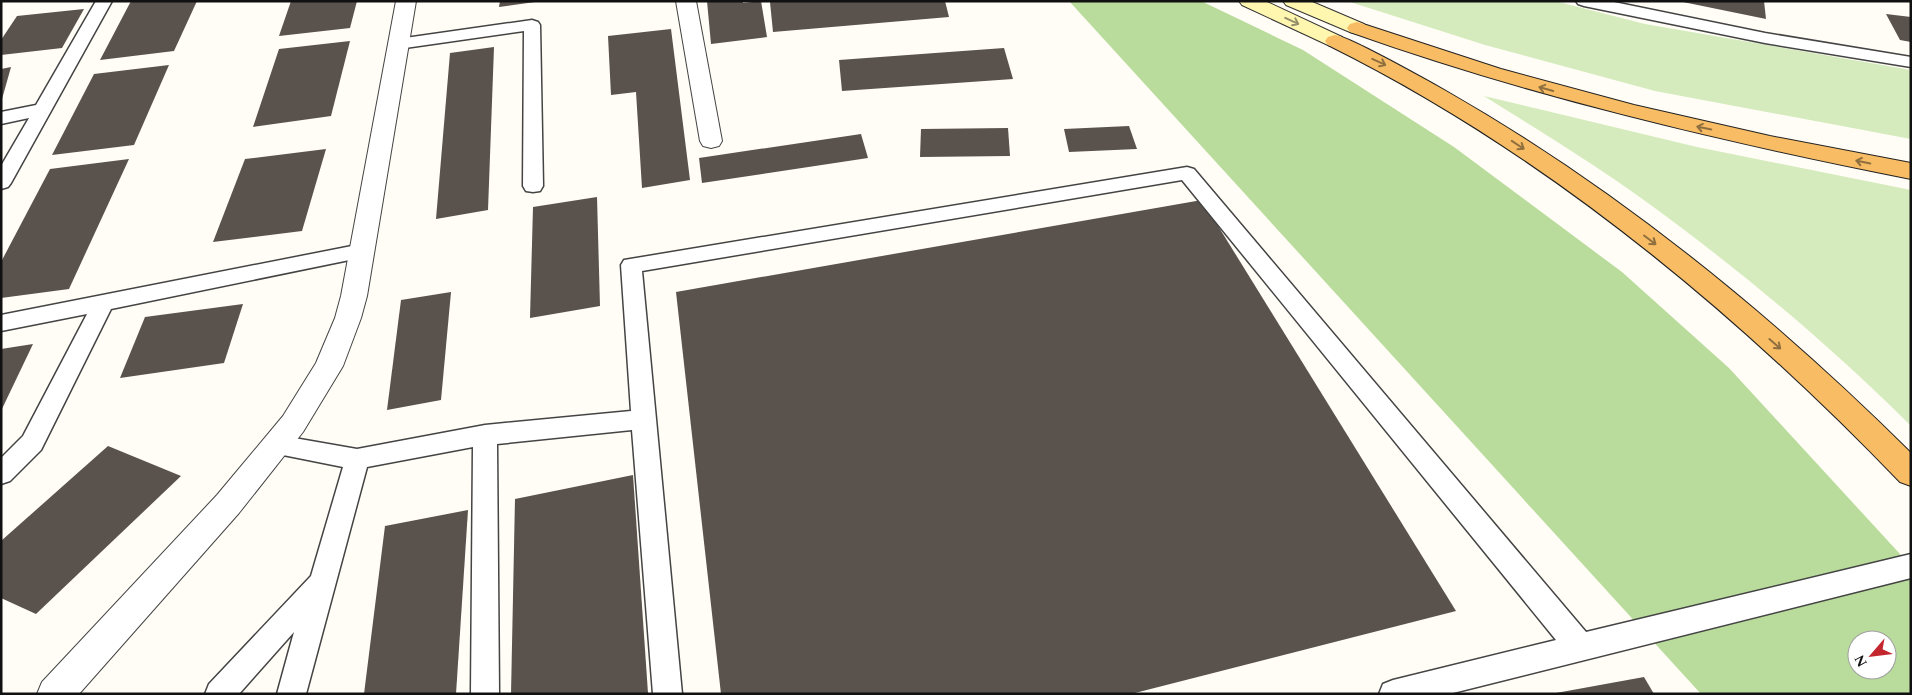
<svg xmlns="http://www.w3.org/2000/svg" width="1912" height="695" font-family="Spectral,serif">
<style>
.green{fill:#d5ebbd}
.forest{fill:#b9dc9c;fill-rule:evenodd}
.building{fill:#5a524d}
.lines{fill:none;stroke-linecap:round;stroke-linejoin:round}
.service-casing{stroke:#444;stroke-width:3}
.minor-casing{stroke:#444;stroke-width:2}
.tertiary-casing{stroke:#444;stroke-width:2}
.secondary-casing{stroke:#333;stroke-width:2}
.trunk-casing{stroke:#222;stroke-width:2}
.service{fill:#fff;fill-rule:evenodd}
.minor{fill:#fff;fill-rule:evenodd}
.tertiary{fill:#fff;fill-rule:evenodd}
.secondary{fill:#fff6b0;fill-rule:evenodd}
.trunk{fill:#f7bc64;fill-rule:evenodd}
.oneway{stroke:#948f68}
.oneway2{stroke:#906f3f}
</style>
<rect width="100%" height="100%" fill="#fffdf5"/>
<g class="green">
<path d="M1347,1H1555L1645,24L1911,70V139L1655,91L1485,45Z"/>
<path d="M1484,96L1697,147L1911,190V426C1835,350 1753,281 1667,217C1609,173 1546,135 1484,96Z"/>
</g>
<path class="forest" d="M1069,1H1201L1303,50L1454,147L1622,272L1729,368L1911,566V694H1701ZM1857,640H1887V670H1857Z"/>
<g class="building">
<path d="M131,1H197L174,51L100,60Z"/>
<path d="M291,1H357L350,28L279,36Z"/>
<path d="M500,1H535V2L499,7Z"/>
<path d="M707,1H743V3L761,1L767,37L711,44Z"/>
<path d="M784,1H945L949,17L773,32L770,2Z"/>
<path d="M1683,1H1764L1766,19L1683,2Z"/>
<path d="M84,9L62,48L1,55V40L17,16Z"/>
<path d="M1886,14L1911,17V42L1900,40Z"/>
<path d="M671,29L690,180L642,188L636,92L611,95L608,36Z"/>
<path d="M350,41L331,116L253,127L279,49Z"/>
<path d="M494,47L488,210L436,219L450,53Z"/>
<path d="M1004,48L1013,79L842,91L839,60Z"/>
<path d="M169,65L134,145L52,155L94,74Z"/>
<path d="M11,67L2,99H1V69Z"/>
<path d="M1129,126L1137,149L1069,152L1064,129Z"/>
<path d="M1008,128L1010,156L920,157L921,129Z"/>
<path d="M861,134L868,158L702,183L699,158Z"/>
<path d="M326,149L302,231L213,242L245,159Z"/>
<path d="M129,159L69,289L1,298V262L50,169Z"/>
<path d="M597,197L600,306L530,318L533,207Z"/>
<path d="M1202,200L1456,611L1131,694H721L676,292Z"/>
<path d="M451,292L441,400L387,410L401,300Z"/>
<path d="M243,304L224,363L120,378L145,317Z"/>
<path d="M33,344L1,411V349Z"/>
<path d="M108,446L181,476L36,614L1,598V541Z"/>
<path d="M633,475L648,693L511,694L515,499Z"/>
<path d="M468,510L456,694H364L385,526Z"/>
<path d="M1644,677L1654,694H1556V693Z"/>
</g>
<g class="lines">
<defs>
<g id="service">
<path d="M96,1H112L11,183L8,187L1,189V166L29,118L1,124V112L36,105Z"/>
<path d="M1576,1H1609L1765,33L1911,57V67L1765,43L1584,6L1578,4Z"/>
<path d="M532,20L538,22L540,25L543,186L540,191L533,192L526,191L523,186L524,31L398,49L392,48L390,44L392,40L398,39Z"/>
<path d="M1187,167L1194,169L1586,632L1911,554V578L1449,694H1379L1383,684L1393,680L1556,640L1182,180L642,271L682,694H653L632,430L497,444L499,694H471L473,447L367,467L306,694H277L294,632L239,694H205L209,684L311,576L343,467L268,452L265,445L268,438L277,435L357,449L485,425L631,411L621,265L624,260Z"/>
<path d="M362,244L369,246L372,251L369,256L111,309L41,450L10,481L1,484V458L23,436L87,314L1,331V315Z"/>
</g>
<path id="minor" d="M676,1H696L722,141L719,146L711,148L703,146L700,141Z"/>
<path id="tertiary" d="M396,1H416L367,296L361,318L343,366L303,432L239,513L79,694H37L42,682L217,495L283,416L316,363L335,318L341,296Z"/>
<g id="secondary">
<path d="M1239,1H1265L1342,37L1345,41L1342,45L1335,47L1328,45L1242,5Z"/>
<path d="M1283,1H1310L1364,24L1367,28L1364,32L1357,34L1350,32L1286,5Z"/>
</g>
<g id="trunk">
<path d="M1357,22L1501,69L1634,105L1770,136L1911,163V179C1720,141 1533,97 1350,32L1347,28L1350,24Z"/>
<path d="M1335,35C1347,38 1358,44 1370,50C1396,63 1421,77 1446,91C1616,188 1772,315 1911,453V486L1900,482C1733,309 1544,152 1328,45L1325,41L1328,37Z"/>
</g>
</defs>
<use href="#service" class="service-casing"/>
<use href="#minor" class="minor-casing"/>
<use href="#tertiary" class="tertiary-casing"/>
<use href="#secondary" class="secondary-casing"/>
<use href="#trunk" class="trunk-casing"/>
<use href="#service" class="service"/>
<use href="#minor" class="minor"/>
<use href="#tertiary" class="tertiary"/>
<use href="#secondary" class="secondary"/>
<use href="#trunk" class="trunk"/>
</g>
<defs><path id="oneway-shaft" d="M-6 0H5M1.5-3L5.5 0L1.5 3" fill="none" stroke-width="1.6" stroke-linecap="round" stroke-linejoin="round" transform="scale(1.25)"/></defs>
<use class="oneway" href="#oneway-shaft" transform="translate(1292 21) rotate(25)"/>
<g class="oneway2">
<use href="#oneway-shaft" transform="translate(1379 62) rotate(25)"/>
<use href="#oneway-shaft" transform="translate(1546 89) rotate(-164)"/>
<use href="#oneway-shaft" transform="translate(1704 128) rotate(-168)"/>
<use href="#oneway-shaft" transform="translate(1518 145) rotate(34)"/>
<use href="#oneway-shaft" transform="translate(1863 162) rotate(-168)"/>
<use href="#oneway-shaft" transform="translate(1650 240) rotate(37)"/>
<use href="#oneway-shaft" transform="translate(1775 344) rotate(41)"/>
</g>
<rect width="1912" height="695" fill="none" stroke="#111111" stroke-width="5"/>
<g transform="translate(1872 655) rotate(242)"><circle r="24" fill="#ffffff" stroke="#a0a0a0"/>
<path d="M0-4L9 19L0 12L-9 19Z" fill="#c4262e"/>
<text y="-8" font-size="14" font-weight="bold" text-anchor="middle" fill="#111111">N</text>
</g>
</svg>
